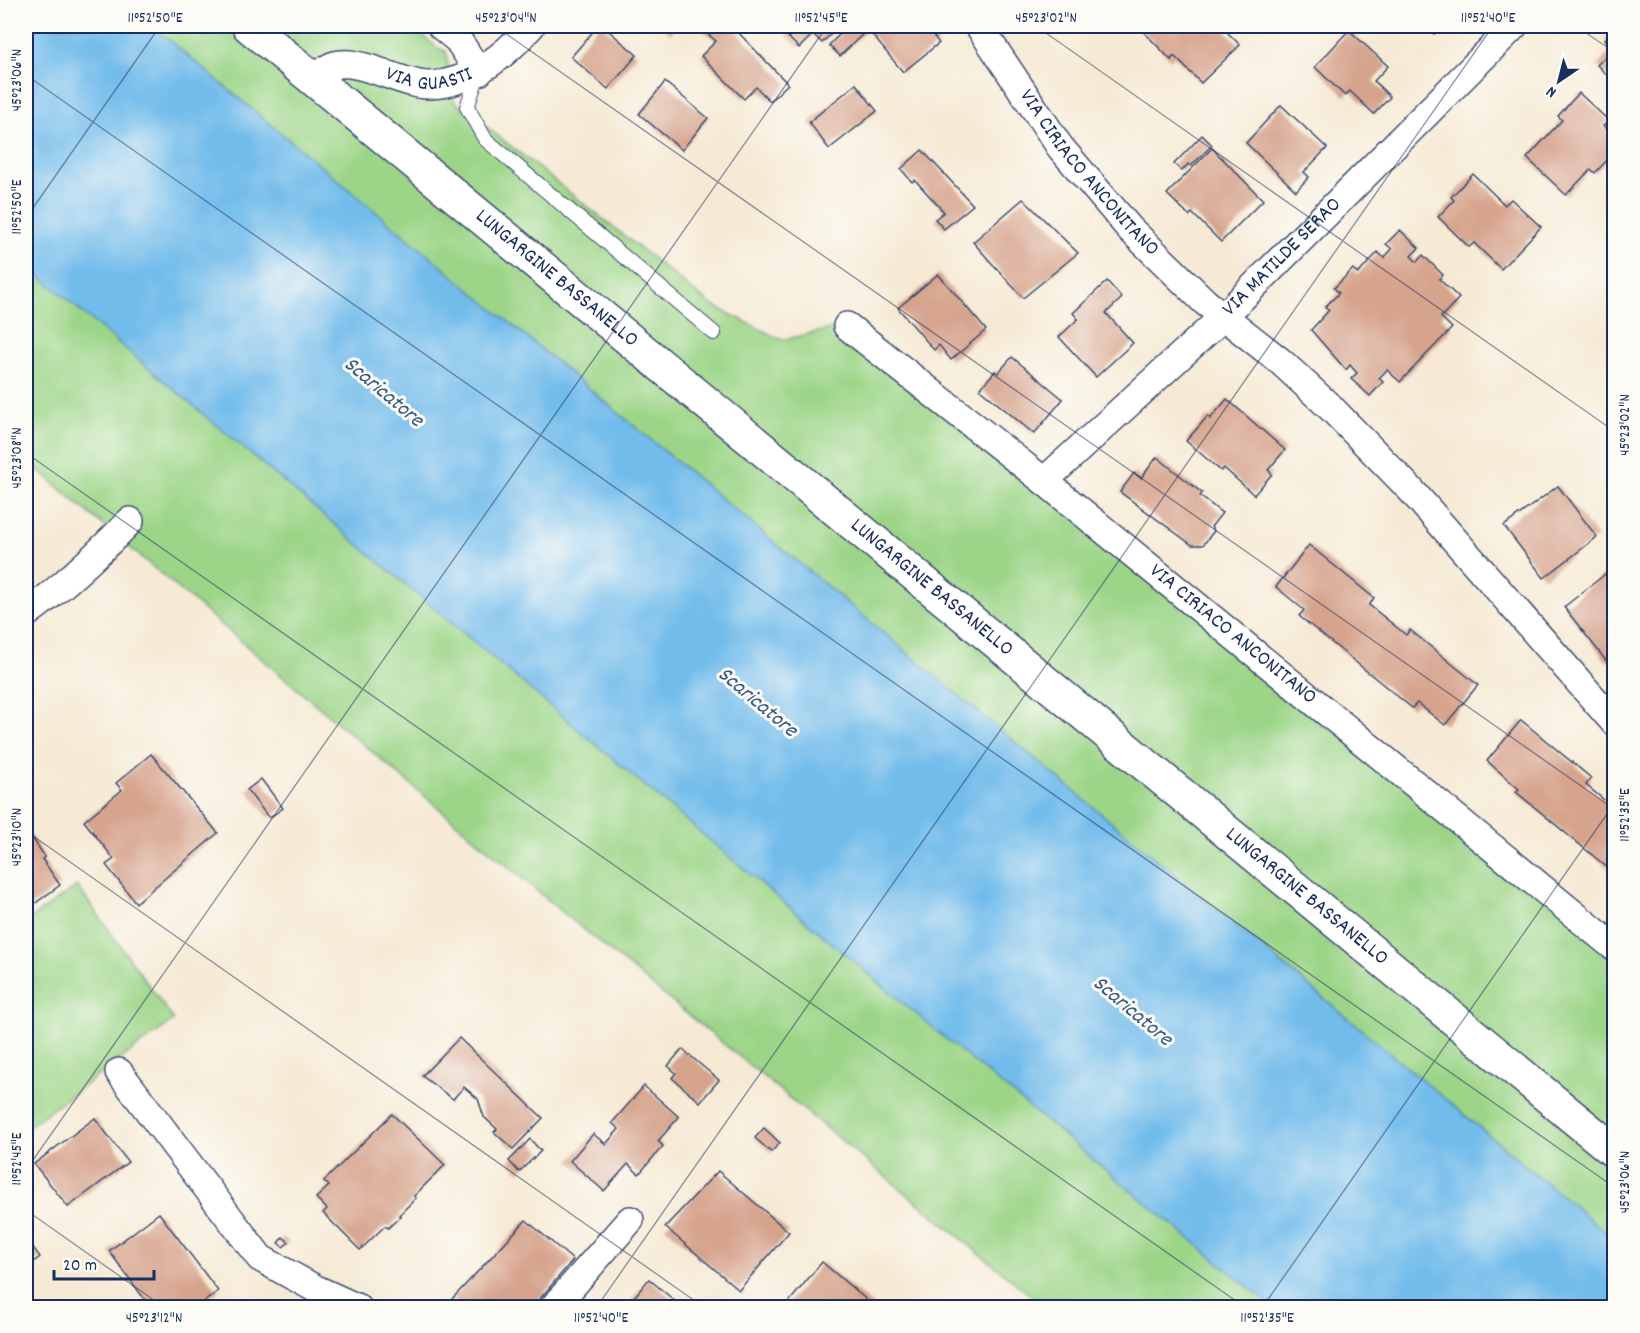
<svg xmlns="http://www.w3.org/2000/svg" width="1640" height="1333" font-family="Dekko,sans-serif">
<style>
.green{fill:#9cd588;stroke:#5c8273;stroke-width:1.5}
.water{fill:#72bceb;stroke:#4676a4;stroke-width:1.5}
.building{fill:#d6a38c}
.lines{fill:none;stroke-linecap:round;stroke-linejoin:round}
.service-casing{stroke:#3c4b70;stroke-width:16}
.minor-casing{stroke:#3c4b70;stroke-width:30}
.tertiary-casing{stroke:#3c4b70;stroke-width:36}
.service{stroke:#fff;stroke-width:14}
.minor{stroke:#fff;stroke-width:27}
.tertiary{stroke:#fff;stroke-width:33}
.ticks{fill:none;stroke:#1b2f5e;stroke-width:1.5;stroke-opacity:0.45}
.labels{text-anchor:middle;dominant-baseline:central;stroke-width:6;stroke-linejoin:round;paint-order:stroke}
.street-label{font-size:21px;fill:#1b2f5e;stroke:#fdfcf7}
.water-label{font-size:22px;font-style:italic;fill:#355988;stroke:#fdfcf7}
.neatline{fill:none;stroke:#1b2f5e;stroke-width:2}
.ticks-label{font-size:15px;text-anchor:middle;fill:#1b2f5e}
</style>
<rect width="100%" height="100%" fill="#fdfcf7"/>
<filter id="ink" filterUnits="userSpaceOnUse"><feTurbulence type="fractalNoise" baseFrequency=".0167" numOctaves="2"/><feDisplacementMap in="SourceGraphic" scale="12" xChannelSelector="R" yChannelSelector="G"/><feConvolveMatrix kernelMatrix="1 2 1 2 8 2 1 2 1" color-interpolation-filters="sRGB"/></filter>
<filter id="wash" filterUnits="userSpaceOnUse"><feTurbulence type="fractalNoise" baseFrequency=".008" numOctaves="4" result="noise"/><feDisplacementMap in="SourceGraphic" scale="24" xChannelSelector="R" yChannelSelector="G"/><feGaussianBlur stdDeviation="1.35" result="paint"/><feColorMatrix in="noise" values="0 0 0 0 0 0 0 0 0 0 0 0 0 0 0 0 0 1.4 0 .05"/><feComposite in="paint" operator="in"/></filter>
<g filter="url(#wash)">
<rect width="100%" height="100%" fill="#f6ead5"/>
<g class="green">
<path d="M26,26H411L439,49L446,51L454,101L710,304L782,340L839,327L1614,949V1307H1045L549,901L26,460Z"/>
<path d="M77,886L174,1020L26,1128V922Z"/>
</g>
<path class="water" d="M26,26H152L1614,1239V1307H1273L946,1039L26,265Z"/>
<g id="blocks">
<g class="building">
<path d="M598,26H603L637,55L608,89L571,57Z"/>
<path d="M661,26H675L671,34Z"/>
<path d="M698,26H732L788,84L770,101L756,87L744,99L701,56L716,41Z"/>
<path d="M777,26H837L838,27L822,43L813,34L799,48Z"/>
<path d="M848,26H864L868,29L840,56L829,45Z"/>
<path d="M874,26H926L939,43L903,72L868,30Z"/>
<path d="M1140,26H1221L1240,45L1201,83L1174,56L1171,60L1139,27Z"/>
<path d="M1425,26H1443L1434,34Z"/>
<path d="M1349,30L1388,66L1374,81L1390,97L1374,114L1350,91L1345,96L1315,67Z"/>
<path d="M1614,30V82L1597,65L1614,48L1605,40Z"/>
<path d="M665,82L708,118L682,150L639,114Z"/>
<path d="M856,84L877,111L829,149L809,122Z"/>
<path d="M1579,93L1609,121L1603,126L1614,136V153L1595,173L1591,169L1566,195L1527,158L1562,120L1558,116Z"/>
<path d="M1281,105L1327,148L1304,172L1309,177L1296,191L1246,143Z"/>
<path d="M1202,135L1212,145L1191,166L1188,164L1182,171L1174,164Z"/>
<path d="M1212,148L1263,200L1221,242L1192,213L1189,216L1167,194Z"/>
<path d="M922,150L973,205L944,229L935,219L944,212L915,180L912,182L901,169Z"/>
<path d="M1473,174L1505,205L1511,199L1541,227L1501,269L1474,243L1469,247L1438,217L1454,200L1451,197Z"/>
<path d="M1023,199L1078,253L1023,298L973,242Z"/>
<path d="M1400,230L1419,248L1411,256L1417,262L1423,255L1443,275L1439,279L1459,298L1441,317L1452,328L1400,382L1387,370L1379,378L1383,382L1370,396L1351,379L1357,373L1350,365L1346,370L1311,330L1329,310L1325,307L1339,293L1334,288L1353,269L1358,274L1378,252L1384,258L1392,249L1386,244Z"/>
<path d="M938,274L986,330L951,360L939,345L934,350L898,308Z"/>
<path d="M1107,281L1122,298L1106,313L1133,343L1096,377L1059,337L1078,319L1073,313Z"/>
<path d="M1012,357L1063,399L1034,434L980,389L995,371L998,373Z"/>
<path d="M1227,399L1285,450L1268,470L1272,474L1254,495L1224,468L1221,471L1186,441L1208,416L1210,419Z"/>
<path d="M1157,457L1202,493L1200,496L1222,513L1211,527L1214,531L1203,545H1192L1120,492L1134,473L1141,478Z"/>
<path d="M1558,486L1597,537L1544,578L1504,526Z"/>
<path d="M1309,545L1374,598L1369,605L1395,626L1406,635L1410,630L1478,685L1445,725L1417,703L1412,708L1299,616L1304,610L1276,587Z"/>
<path d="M1614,567V657L1607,662L1564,607Z"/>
<path d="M1521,720L1591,778L1586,785L1614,808V873L1516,792L1519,789L1487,761Z"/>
<path d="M151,754L218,833L136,903L106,865L114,859L84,821L122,790L116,783Z"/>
<path d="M261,779L283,808L269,818L247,790Z"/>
<path d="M26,828L45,857L42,859L60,885L26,910Z"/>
<path d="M459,1038L543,1118L513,1149L494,1132L497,1129L484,1117L478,1099L464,1087L453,1099L422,1076Z"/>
<path d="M682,1049L719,1080L700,1102L672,1078L676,1073L668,1066Z"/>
<path d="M644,1086L679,1117L658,1141L663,1146L639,1174L628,1164L604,1191L570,1161L593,1134L606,1144L619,1129L612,1123Z"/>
<path d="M392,1114L445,1165L414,1196L416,1198L399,1215L401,1216L388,1228L385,1226L360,1250L323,1213L327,1209L316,1198L329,1186L324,1181Z"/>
<path d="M95,1118L128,1162L68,1207L34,1164Z"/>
<path d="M764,1128L780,1143L771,1152L755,1138Z"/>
<path d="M530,1139L541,1151L519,1172L509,1161Z"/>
<path d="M718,1171L789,1232L739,1290L665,1227Z"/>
<path d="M159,1213L218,1291L196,1308H151L109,1251Z"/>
<path d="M526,1220L573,1260L532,1308H461L452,1299Z"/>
<path d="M283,1237L289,1242L283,1247L278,1243Z"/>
<path d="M26,1238L40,1257L26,1267Z"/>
<path d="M822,1262L876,1308H784Z"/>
<path d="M649,1279L683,1308H625Z"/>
</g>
</g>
</g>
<g filter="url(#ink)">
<use href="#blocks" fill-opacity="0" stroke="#3c4b70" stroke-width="1.5"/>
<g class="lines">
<defs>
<path id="service" d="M479,72L467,107L485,139L714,333"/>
<g id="minor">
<path d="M441,26L458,40L479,72"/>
<path id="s1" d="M979,26L1060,147L1130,229L1205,302L1280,361L1332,409L1411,490L1614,722"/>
<path id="s2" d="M315,81C319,77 323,71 328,68C354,52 402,87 431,85C471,83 506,55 531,26"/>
<path id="s3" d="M847,326L1044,481L1614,947"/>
<path id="s4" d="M1044,481L1224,316L1514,26"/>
<path d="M26,614C64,586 97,555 130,521"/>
<path d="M119,1072L260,1258L316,1289L358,1308"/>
<path d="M553,1308L630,1220"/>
</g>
<g id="tertiary">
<path id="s5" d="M249,26L1614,1151"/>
</g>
</defs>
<use href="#service" class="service-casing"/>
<use href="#minor" class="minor-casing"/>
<use href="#tertiary" class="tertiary-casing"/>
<use href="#service" class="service"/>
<use href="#minor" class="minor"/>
<use href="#tertiary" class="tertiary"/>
</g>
</g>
<path class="ticks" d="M495,26L1614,809M1036,26L1614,431M1576,26L1614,52M26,75L1614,1187M26,218L160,26M26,453L1246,1308M26,831L705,1308M26,1170L827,26M26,1210L165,1308M596,1308L1493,26M1262,1308L1614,804"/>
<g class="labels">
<g class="street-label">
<text stroke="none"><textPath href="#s2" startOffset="123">VIA GUASTI</textPath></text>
<text stroke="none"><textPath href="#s1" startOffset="184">VIA CIRIACO ANCONITANO</textPath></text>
<text stroke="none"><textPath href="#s4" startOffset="327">VIA MATILDE SERAO</textPath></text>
<text stroke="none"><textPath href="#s5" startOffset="398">LUNGARGINE BASSANELLO</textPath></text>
<text stroke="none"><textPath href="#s5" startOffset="884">LUNGARGINE BASSANELLO</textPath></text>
<text stroke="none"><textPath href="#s3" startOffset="494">VIA CIRIACO ANCONITANO</textPath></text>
<text stroke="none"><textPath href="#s5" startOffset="1370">LUNGARGINE BASSANELLO</textPath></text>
</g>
<g class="water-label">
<text transform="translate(383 393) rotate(40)">Scaricatore</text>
<text transform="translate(757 703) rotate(40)">Scaricatore</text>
<text transform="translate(1132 1012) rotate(40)">Scaricatore</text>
</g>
</g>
<rect width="1640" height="1333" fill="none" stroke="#fdfcf7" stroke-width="66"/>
<g transform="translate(1559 81) rotate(215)" stroke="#fdfcf7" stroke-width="4.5" paint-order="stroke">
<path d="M0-4.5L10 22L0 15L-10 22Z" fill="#1b2f5e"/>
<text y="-9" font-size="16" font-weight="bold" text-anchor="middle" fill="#1b2f5e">N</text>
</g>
<path d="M54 1270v9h100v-9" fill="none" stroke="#1b2f5e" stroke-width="3"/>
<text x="63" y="1270" font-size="18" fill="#1b2f5e" stroke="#fdfcf7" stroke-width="4.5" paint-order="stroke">20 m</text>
<rect x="33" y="33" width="1574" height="1267" class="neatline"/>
<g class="ticks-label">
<text x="155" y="22">11°52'50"E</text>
<text x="506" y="22">45°23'04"N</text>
<text x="821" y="22">11°52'45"E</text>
<text x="1046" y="22">45°23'02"N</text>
<text x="1488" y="22">11°52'40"E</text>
<text transform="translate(16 80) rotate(-90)" y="5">45°23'06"N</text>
<text transform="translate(16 207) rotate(-90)" y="5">11°52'50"E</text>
<text transform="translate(1624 425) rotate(-90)" y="5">45°23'02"N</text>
<text transform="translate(16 458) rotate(-90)" y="5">45°23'08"N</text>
<text transform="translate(1624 815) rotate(-90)" y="5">11°52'35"E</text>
<text transform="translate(16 837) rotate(-90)" y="5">45°23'10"N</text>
<text transform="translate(16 1159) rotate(-90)" y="5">11°52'45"E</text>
<text transform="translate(1624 1182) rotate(-90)" y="5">45°23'06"N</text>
<text x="154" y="1322">45°23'12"N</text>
<text x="601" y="1322">11°52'40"E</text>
<text x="1267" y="1322">11°52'35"E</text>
</g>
</svg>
